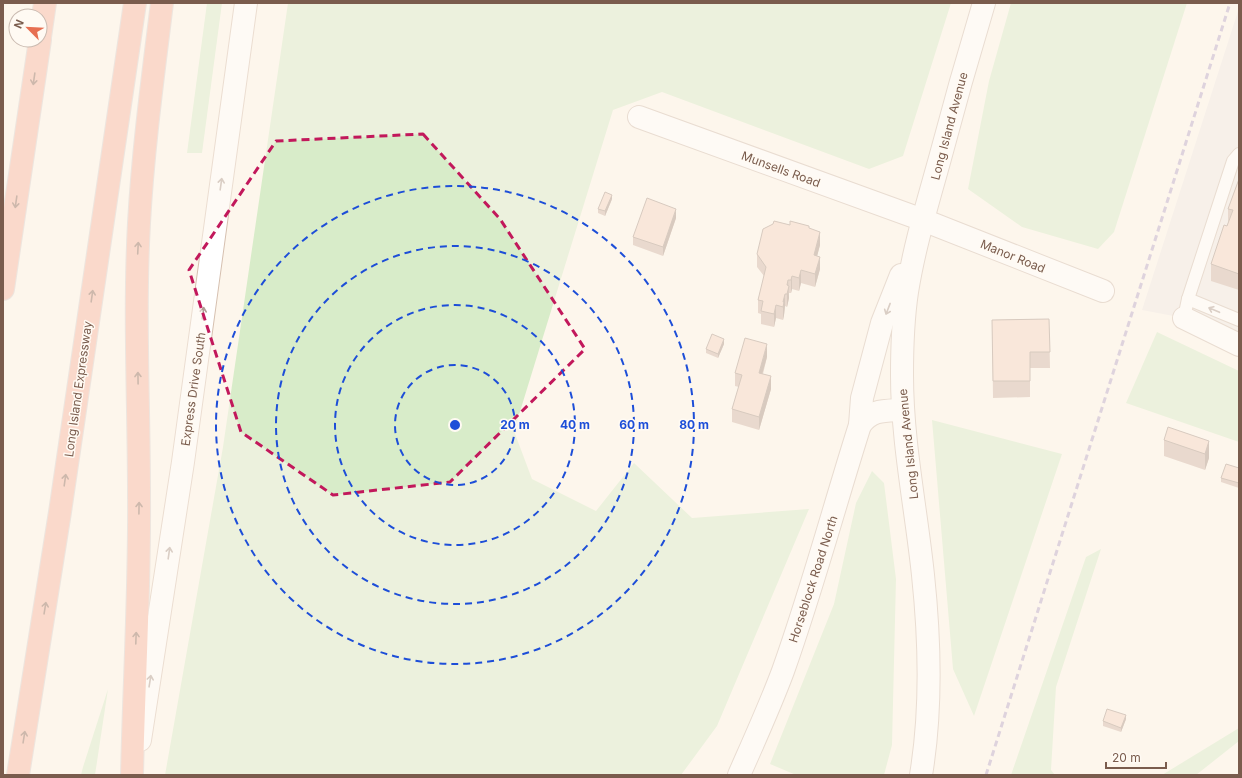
<svg xmlns="http://www.w3.org/2000/svg" width="1242" height="778" font-family="Inter,sans-serif">
<style>
.industrial{fill:#efe9e4}
.green{fill:#d8ecc9}
.lines{fill:none;stroke-linecap:round;stroke-linejoin:round}
.service-casing{stroke:#d1beb0;stroke-width:14}
.minor-casing{stroke:#d1beb0;stroke-width:24}
.tertiary-casing{stroke:#d1beb0;stroke-width:24}
.secondary-casing{stroke:#d6c0b0;stroke-width:24}
.motorway-casing{stroke:#dad1cd;stroke-width:24}
.service{stroke:#fff;stroke-width:12}
.minor{stroke:#fff;stroke-width:22}
.tertiary{stroke:#fff;stroke-width:22}
.secondary{stroke:#fff;stroke-width:22}
.motorway{stroke:#f7b7a3;stroke-width:22}
.rail{stroke:#b9a8c9;stroke-width:3;stroke-dasharray:6 4;stroke-linecap:butt}
.wall{fill:#d1b7a8}
.shaded-wall{fill:#aa9588}
.building{fill:#f3d5c3;stroke:#aa9588}
.oneway{stroke:#936e5e}
.oneway2{stroke:#af9d94}
.marked{fill:none;stroke:#c2185b;stroke-width:3;stroke-dasharray:8 5;stroke-linejoin:round}
.ring{fill:none;stroke:#1d4ed8;stroke-width:2;stroke-dasharray:7 5}
.labels{text-anchor:middle;dominant-baseline:central;stroke-width:3;stroke-linejoin:round;paint-order:stroke}
.street-label{font-size:12px;fill:#7a5c4d;stroke:#fffaf3}
.centre{fill:#1d4ed8;stroke:#fffaf3;stroke-width:2}
.ring-label{font-size:12px;text-anchor:middle;font-weight:bold;fill:#1d4ed8;stroke:#fffaf3;stroke-width:3;stroke-linejoin:round;paint-order:stroke}
</style>
<rect width="100%" height="100%" fill="#fdf6ec"/>
<path class="industrial" d="M1239,8V345L1184,318L1142,310Z"/>
<g class="green">
<path d="M207,3H222L202,153H187Z"/>
<path d="M288,3H951L903,156L869,169L662,92L613,110L514,431L532,479L596,511L634,463L692,518L809,509L717,726L681,775H165L223,447Z"/>
<path d="M1011,3H1187L1114,232L1098,249L1022,227L968,189L989,81Z"/>
<path d="M1157,332L1239,371V442L1126,403Z"/>
<path d="M932,420L1062,454L974,716L953,669Z"/>
<path d="M872,471L884,483L896,579L892,745L884,775H796L770,764L834,604L856,503Z"/>
<path d="M1101,549L1056,687L1051,770L1055,775H1011L1086,557Z"/>
<path d="M108,689L95,775H81L83,767Z"/>
<path d="M1239,728V741L1196,775H1162Z"/>
</g>
<g class="lines">
<defs>
<g id="service">
<path d="M1188,299L1239,320"/>
<path d="M1184,318L1188,299L1233,161L1239,154"/>
</g>
<g id="minor">
<path d="M639,117L923,220L1103,291"/>
<path d="M1184,318L1239,345"/>
</g>
<g id="tertiary">
<path d="M860,425L862,398L882,323L901,275"/>
<path d="M739,775C754,741 770,706 783,671C812,590 834,507 860,425C872,409 884,411 903,410"/>
<path d="M921,775C932,709 930,641 923,575C916,508 902,442 902,375C902,347 903,319 907,292C914,248 927,205 939,162C953,109 968,56 984,3"/>
</g>
<path id="secondary" d="M140,740L183,462L246,3"/>
<g id="motorway">
<path d="M40,37L45,3"/>
<path d="M3,289L40,40"/>
<path d="M18,775L60,512L135,3"/>
<path d="M132,775C134,682 140,589 139,495C139,405 134,314 139,223C143,150 153,76 162,3"/>
</g>
</defs>
<use href="#service" class="service-casing"/>
<use href="#minor" class="minor-casing"/>
<use href="#tertiary" class="tertiary-casing"/>
<use href="#secondary" class="secondary-casing"/>
<use href="#motorway" class="motorway-casing"/>
<use href="#service" class="service"/>
<use href="#minor" class="minor"/>
<use href="#tertiary" class="tertiary"/>
<use href="#secondary" class="secondary"/>
<use href="#motorway" class="motorway"/>
<path class="rail" d="M986,775L1230,3"/>
</g>
<g class="wall">
<path d="M1239,179V290L1211,281V264L1228,223V209Z"/>
<path d="M612,199L605,216L598,213V209Z"/>
<path d="M676,218L663,256L633,245V237Z"/>
<path d="M790,225L809,228L820,245L817,256L820,269L815,287L801,283L799,291L792,289L791,293H789V298L787,307L785,306L784,315L783,320L776,318L774,327L761,324V314L758,313V300L764,276L757,267V254Z"/>
<path d="M1049,319L1050,368H1030V397L993,398L992,320Z"/>
<path d="M724,344L718,358L706,353V349Z"/>
<path d="M767,357L763,374L771,389L759,430L732,422V409L739,387L735,386V373Z"/>
<path d="M1164,440L1209,441V458L1205,470L1164,456Z"/>
<path d="M1239,468V488L1221,482V478Z"/>
<path d="M1126,719L1121,732L1103,726V721Z"/>
</g>
<g class="shaded-wall">
<path d="M612,195V199L605,216V211Z"/>
<path d="M676,209V218L663,256V247Z"/>
<path d="M820,232V245L814,268V255Z"/>
<path d="M820,257V269L815,287V274Z"/>
<path d="M801,270V283L799,291V278Z"/>
<path d="M792,276V289L791,293V280Z"/>
<path d="M788,280L789,298L787,307V285Z"/>
<path d="M785,294V306L784,315L783,320V302Z"/>
<path d="M776,305V318L774,327V314Z"/>
<path d="M724,339V344L718,358V354Z"/>
<path d="M767,344V357L759,385V373Z"/>
<path d="M771,376V389L759,430V417Z"/>
<path d="M1209,441V458L1205,470V454Z"/>
<path d="M1126,715V719L1121,732V728Z"/>
</g>
<g class="building">
<path d="M1239,179V274L1211,264L1224,225L1227,226L1233,210L1228,209Z"/>
<path d="M605,192L612,195L605,211L598,209Z"/>
<path d="M647,198L676,209L663,247L633,237Z"/>
<path d="M774,221L790,225V221L809,226V228L820,232L814,255L820,257L815,274L801,270L799,278L792,276L791,280H788L787,285L789,286L787,294H785L783,302H784L783,307L776,305L774,314L761,311L763,301L758,300L766,267L757,254L763,229L773,224Z"/>
<path d="M1049,319L1050,352H1030V381H993L992,320Z"/>
<path d="M712,334L724,339L718,354L706,349Z"/>
<path d="M745,338L767,344L759,373L771,376L759,417L732,409L742,375L735,373Z"/>
<path d="M1168,427L1209,441L1205,454L1164,440Z"/>
<path d="M1226,464L1239,468V483L1221,478Z"/>
<path d="M1107,709L1126,715L1121,728L1103,721Z"/>
</g>
<defs><path id="oneway-shaft" d="M-6 0H5M1.5-3L5.5 0L1.5 3" fill="none" stroke-width="1.6" stroke-linecap="round" stroke-linejoin="round"/></defs>
<g class="oneway">
<use href="#oneway-shaft" transform="translate(34 79) rotate(98)"/>
<use href="#oneway-shaft" transform="translate(16 202) rotate(98)"/>
<use href="#oneway-shaft" transform="translate(138 248) rotate(-87)"/>
<use href="#oneway-shaft" transform="translate(92 296) rotate(-82)"/>
<use href="#oneway-shaft" transform="translate(138 378) rotate(-91)"/>
<use href="#oneway-shaft" transform="translate(65 480) rotate(-82)"/>
<use href="#oneway-shaft" transform="translate(139 508) rotate(-89)"/>
<use href="#oneway-shaft" transform="translate(45 608) rotate(-81)"/>
<use href="#oneway-shaft" transform="translate(136 638) rotate(-88)"/>
<use href="#oneway-shaft" transform="translate(24 737) rotate(-81)"/>
</g>
<g class="oneway2">
<use href="#oneway-shaft" transform="translate(221 184) rotate(-82)"/>
<use href="#oneway-shaft" transform="translate(888 309) rotate(111)"/>
<use href="#oneway-shaft" transform="translate(1214 310) rotate(-157)"/>
<use href="#oneway-shaft" transform="translate(203 313) rotate(-82)"/>
<use href="#oneway-shaft" transform="translate(169 553) rotate(-82)"/>
<use href="#oneway-shaft" transform="translate(150 681) rotate(-81)"/>
</g>
<path d="M0 0H1242V778H0ZM423,134L500,219L585,349L450,482L333,495L241,432L189,270L276,141Z" fill="#fdf6ec" fill-opacity=".55" fill-rule="evenodd"/>
<path class="marked" d="M423,134L500,219L585,349L450,482L333,495L241,432L189,270L276,141Z"/>
<g class="ring">
<circle cx="455" cy="425" r="60"/>
<circle cx="455" cy="425" r="120"/>
<circle cx="455" cy="425" r="179"/>
<circle cx="455" cy="425" r="239"/>
</g>
<g class="labels">
<g class="street-label">
<text transform="translate(949 126) rotate(-75)">Long Island Avenue</text>
<text transform="translate(781 169) rotate(20)">Munsells Road</text>
<text transform="translate(1013 256) rotate(22)">Manor Road</text>
<text transform="translate(78 389) rotate(-82)">Long Island Expressway</text>
<text transform="translate(193 389) rotate(-82)">Express Drive South</text>
<text transform="translate(908 444) rotate(-96)">Long Island Avenue</text>
<text transform="translate(813 579) rotate(-72)">Horseblock Road North</text>
</g>
</g>
<circle cx="455" cy="425" r="6" class="centre"/>
<g class="ring-label">
<text x="515" y="429">20 m</text>
<text x="575" y="429">40 m</text>
<text x="634" y="429">60 m</text>
<text x="694" y="429">80 m</text>
</g>
<rect width="1242" height="778" fill="none" stroke="#7a5c4d" stroke-width="8"/>
<g transform="translate(28 28) rotate(294)"><circle r="19" fill="#fffaf3" stroke="#cabbb1"/>
<path d="M0-3L7 15L0 10L-7 15Z" fill="#e76f51"/>
<text y="-6" font-size="11" font-weight="bold" text-anchor="middle" fill="#7a5c4d">N</text>
</g>
<path d="M1106 762v6h60v-6" fill="none" stroke="#7a5c4d" stroke-width="2"/>
<text x="1112" y="762" font-size="12" fill="#7a5c4d" stroke="#fffaf3" stroke-width="3" paint-order="stroke">20 m</text>
</svg>
